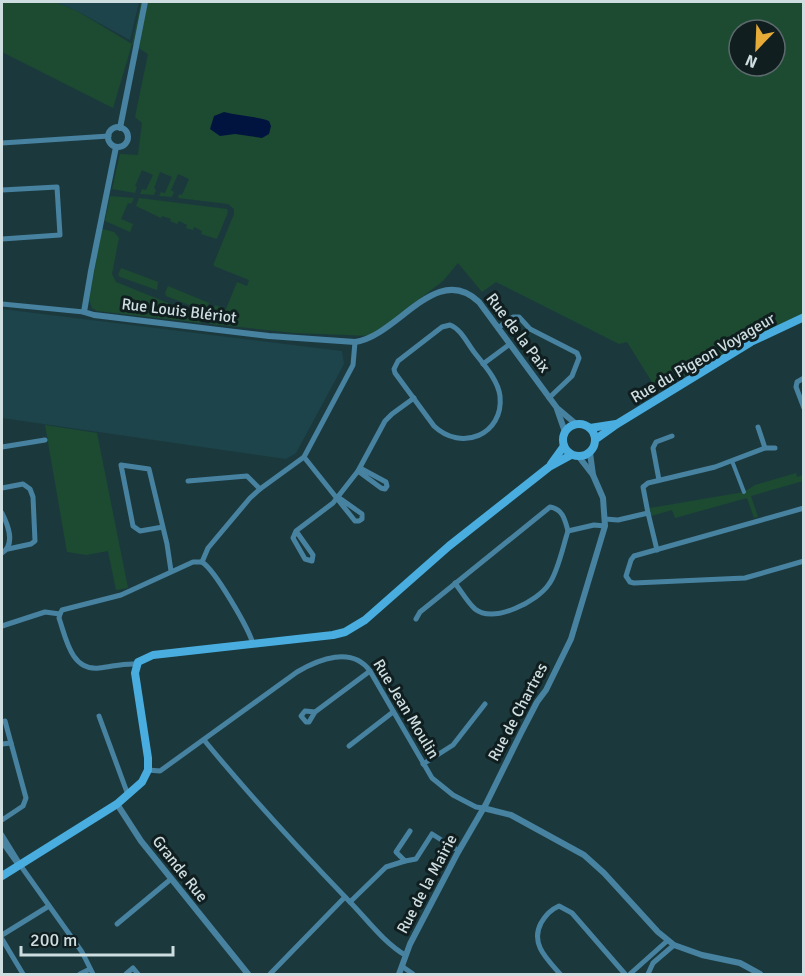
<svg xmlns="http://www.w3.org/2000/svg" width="805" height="976" font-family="Signika,sans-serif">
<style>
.built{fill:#1c444a}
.green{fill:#1c4b31;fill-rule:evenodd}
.water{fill:#00143f}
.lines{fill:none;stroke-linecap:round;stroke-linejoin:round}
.pedestrian{stroke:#4882a1;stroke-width:4}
.minor{stroke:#4882a1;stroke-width:5}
.tertiary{stroke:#4882a1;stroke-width:6}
.secondary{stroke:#4aaddf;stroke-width:8}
.labels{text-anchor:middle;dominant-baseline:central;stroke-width:6;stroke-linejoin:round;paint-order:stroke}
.street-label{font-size:16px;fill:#cddde0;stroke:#111e20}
</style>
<rect width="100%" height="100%" fill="#1b393d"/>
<g class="built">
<path d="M55,2H139L130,40L77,11Z"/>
<path d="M2,309L342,351L344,364L296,453L286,459L2,418Z"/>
</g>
<g class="green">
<path d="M2,2H55L77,11L132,44L141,2H803V315L657,390L627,342L619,344L496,282L482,292L458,263L443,281L371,336L295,333L210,324L215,305L226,309L237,282L247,286L249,280L214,266V263L234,214V209L228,204L178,198L179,194L182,195L189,179L178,174L171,190L174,192L172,197L159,196L161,192L165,193L172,177L160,172L154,188L156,190L154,195L140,194L142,189L146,190L153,175L142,170L135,186L137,187L135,193L112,189L120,154L138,155L142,123L135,117L148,54L132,44L113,108L2,52ZM739,30H775V66H739Z"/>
<path d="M110,196L134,198L131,204L128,203L121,219L133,224L130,232L105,221Z"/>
<path d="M139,198L227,209L228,212L217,239L201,234L202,231L194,227L193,230L186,228L187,225L179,221L177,224L170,221L171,219L162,216L161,218L136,206Z"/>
<path d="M102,229L114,232L119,238L112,274L116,282L203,317L201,323L97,311L92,308L89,300Z"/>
<path d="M121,268L158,282L157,290L120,277L118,275Z"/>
<path d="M168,286L209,303L205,311L166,296L165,293Z"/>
<path d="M45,425L97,433L128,588L116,590L108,551L86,555L67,552Z"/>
<path d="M796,473L797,477L803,475V481L751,496L758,517L754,518L747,498L675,518L672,510L651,516L650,508L744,492L755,485Z"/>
</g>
<path class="water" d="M224,112C238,116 256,116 269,121L271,126L269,134L262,138L235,134L220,136L210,129L214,116Z"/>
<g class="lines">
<path class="pedestrian" d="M732,461L744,492"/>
<g class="minor">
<path d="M2,143L109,136"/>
<path d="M2,190L57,187L60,235L2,239"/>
<path d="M2,304L84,312"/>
<path d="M450,325C461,329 467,343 474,352C484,365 498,380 500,396C504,435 461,452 434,426L395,373L394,369L398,361L442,327Z"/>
<path d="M498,328L513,317H519L530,329L577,353L579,358L572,376L549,398"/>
<path d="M483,364L510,344"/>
<path d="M804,378L797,382L796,387L804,408"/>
<path d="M758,427L765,448"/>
<path d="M2,447L45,440"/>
<path d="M304,457L355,521H359L362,519V514L338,497"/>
<path d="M358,471L381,488L385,489L387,486L386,482L360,468"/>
<path d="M659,480L653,448L656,442L672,436"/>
<path d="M188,481L247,476L260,489"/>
<path d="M2,488L23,484L30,489L33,497L35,541L31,544L8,549"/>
<path d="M804,508L634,556L631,560L626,576L630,582L634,583L745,578L804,561"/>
<path d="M2,513C8,525 16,544 2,553"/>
<path d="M648,513L643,487L648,483L715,467L765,448H775"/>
<path d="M605,519L618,520L648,513L657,550"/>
<path d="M163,527L140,531L133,526L121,465L149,469L167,544L171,571"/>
<path d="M296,531L313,555L312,561L305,559L293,538L296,531L333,503L358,471L385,421L392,414L414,398"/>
<path d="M202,562L208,548L250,498L260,489L304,457L353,365L355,342"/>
<path d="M202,562C215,570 249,629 253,644"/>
<path d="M455,583C461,591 468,603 475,609C494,624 538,601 549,584C558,572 563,546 568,531L594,525L605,526"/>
<path d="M60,614L59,618C66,638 71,671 99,668C111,667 123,663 136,664"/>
<path d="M416,619L420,612L550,507C563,509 565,520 568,531"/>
<path d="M2,626L45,612L60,614L62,610L121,595L193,562H202"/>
<path d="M315,712L309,722H306L301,716L305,711L315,712L370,671"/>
<path d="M99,716L128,795"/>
<path d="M204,740C250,796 299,849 349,901C367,919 383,942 405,955"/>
<path d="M2,744L11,743"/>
<path d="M349,746L393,712"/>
<path d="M423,764L453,745L485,704"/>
<path d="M148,770L160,771L297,672C319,659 352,646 370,671L432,778L453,795L476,807L483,808"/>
<path d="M2,820L23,806L26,798L5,721"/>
<path d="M410,831L396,852L405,861L416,859L432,834L459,851"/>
<path d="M2,835L23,869L82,952L93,974"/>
<path d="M2,842L17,863"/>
<path d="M350,902L386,867L405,861"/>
<path d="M117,924L171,879"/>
<path d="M2,935L49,906"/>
<path d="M2,939L23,974"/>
<path d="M403,967L413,974"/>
<path d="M80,974L90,969"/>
<path d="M126,974L133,968L138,974"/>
<path d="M270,974L345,897"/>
<path d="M560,974C547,959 530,944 541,923C546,915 550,910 559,906L572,913L625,974"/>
<path d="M630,974L667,941"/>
<path d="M648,974L653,963L674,945"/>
</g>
<g class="tertiary">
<circle cx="118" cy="137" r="10"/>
<path d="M120,128L145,2"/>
<path d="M116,147L91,271L84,312L94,315L269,336L355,342C398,336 436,261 479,302L557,408L576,424"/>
<path d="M557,409L565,432"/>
<path d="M579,457L593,475"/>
<path d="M117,804L141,841L248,974"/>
<path d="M483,808L511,815L584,855L604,873L658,932L674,945L702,955L740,963L760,974"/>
<path d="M399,974L410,944L457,854L486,804L521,733L537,702L546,690L571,639L605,526L603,498L593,475L590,453"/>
</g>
<g class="secondary">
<circle cx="579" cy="440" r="16"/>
<path d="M590,428L616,424"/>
<path d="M596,439L617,424L751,342L804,317"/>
<path d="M551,464L564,446"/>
<path d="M2,876L117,804L142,782L148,770V758L135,673L138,662L153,655L333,635L345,632L365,620L449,546L549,467L571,455"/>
</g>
</g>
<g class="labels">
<g class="street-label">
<text transform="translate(179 311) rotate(7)">Rue Louis Blériot</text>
<text transform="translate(518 333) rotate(53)">Rue de la Paix</text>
<text transform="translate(703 358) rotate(-30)">Rue du Pigeon Voyageur</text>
<text transform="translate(406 709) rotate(59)">Rue Jean Moulin</text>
<text transform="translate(518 712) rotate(-62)">Rue de Chartres</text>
<text transform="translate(180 869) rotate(52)">Grande Rue</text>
<text transform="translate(427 884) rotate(-62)">Rue de la Mairie</text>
</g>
</g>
<rect width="805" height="976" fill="none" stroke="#cddde0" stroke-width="6"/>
<g transform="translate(757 48) rotate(203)"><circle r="28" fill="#111e20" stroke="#5c6a6d" stroke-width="1.5"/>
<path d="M0-4.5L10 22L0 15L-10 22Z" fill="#e7ac37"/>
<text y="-9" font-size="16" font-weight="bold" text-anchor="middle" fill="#cddde0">N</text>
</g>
<path d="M21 946v9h152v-9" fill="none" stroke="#cddde0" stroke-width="3"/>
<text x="30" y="946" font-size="18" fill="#cddde0" stroke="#111e20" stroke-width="4.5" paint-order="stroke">200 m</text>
</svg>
